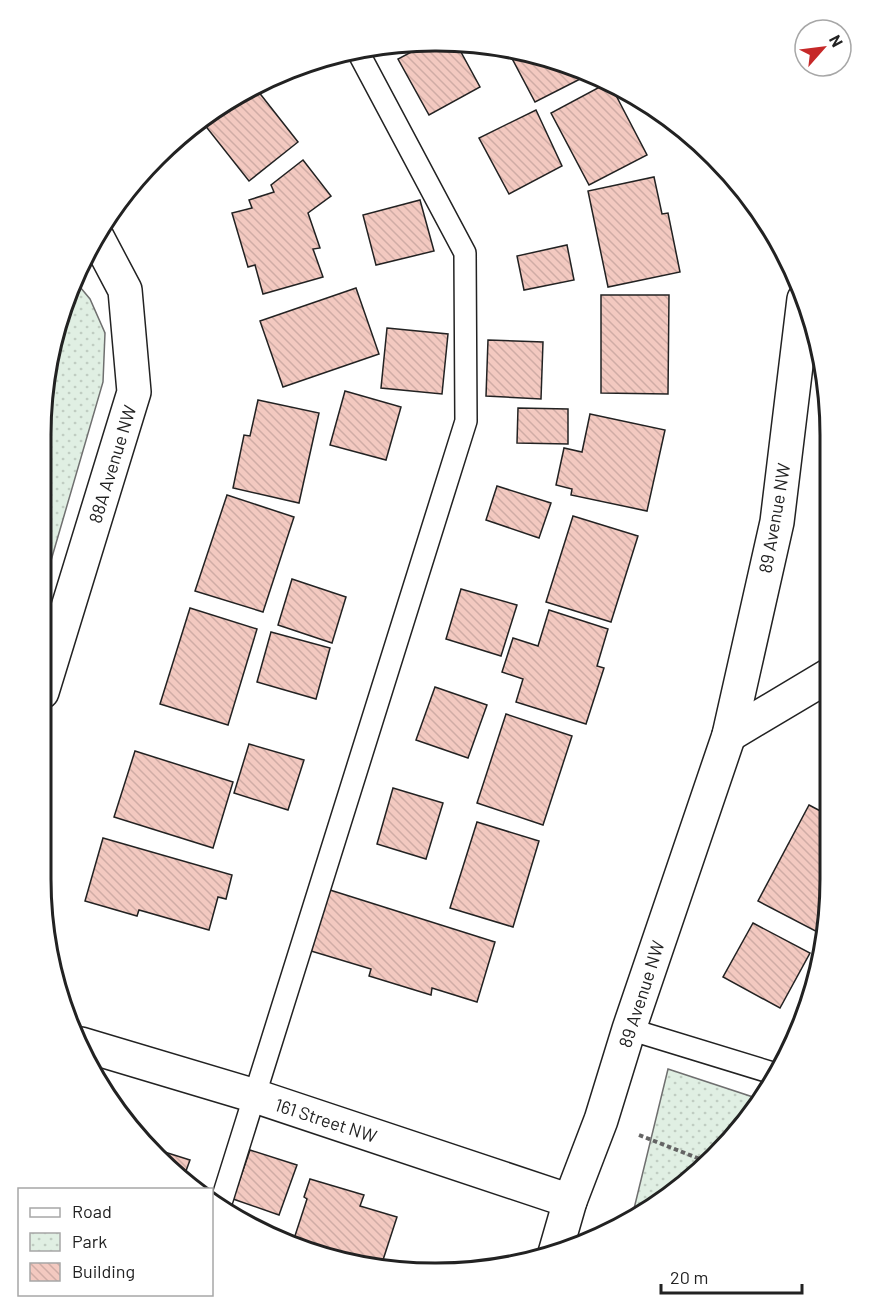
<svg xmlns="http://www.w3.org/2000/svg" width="871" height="1314" font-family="Barlow,sans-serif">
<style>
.park{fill:url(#park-dots);stroke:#6f6f6f;stroke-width:1.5}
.building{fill:url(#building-back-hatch);stroke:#222;stroke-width:1.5}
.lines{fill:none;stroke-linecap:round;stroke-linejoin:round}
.service-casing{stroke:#222;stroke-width:24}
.minor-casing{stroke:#222;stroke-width:36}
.path{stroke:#646464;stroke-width:4;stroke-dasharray:4.5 3;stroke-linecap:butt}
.service{stroke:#fff;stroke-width:21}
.minor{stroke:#fff;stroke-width:33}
.labels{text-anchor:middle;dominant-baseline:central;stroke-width:4.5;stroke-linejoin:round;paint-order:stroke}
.street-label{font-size:18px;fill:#222;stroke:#fff}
.rim{fill:none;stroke:#222;stroke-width:3}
</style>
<defs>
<pattern id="park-dots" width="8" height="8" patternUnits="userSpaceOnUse" patternTransform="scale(1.5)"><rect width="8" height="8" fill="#e0efe3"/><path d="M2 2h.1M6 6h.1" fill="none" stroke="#c0cdc2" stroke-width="1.8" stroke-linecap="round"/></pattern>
<pattern id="building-back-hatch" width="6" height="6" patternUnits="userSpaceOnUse" patternTransform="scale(1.5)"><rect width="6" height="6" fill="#f3c9c0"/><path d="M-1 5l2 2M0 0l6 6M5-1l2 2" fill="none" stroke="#d0aca5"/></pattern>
</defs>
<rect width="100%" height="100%" fill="#fff"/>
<g class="park">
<path d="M75,281L90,299L105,333L103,382L43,588L44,384Z"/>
<path d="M668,1069L759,1099L732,1139L631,1221Z"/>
</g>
<g class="building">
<path d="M430,42L456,43L480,87L429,115L398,59Z"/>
<path d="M507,49L563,62L590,74L535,102Z"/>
<path d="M609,82L647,155L589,185L551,113Z"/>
<path d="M254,86L298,142L249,181L200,119Z"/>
<path d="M536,110L562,166L509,194L479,138Z"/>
<path d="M303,160L331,196L308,213L320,248L313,249L323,277L263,294L255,265L248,267L232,213L252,208L249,200L274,192L271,185Z"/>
<path d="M654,177L662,214L668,213L680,272L608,287L588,191Z"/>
<path d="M420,200L434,251L376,265L363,215Z"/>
<path d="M567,245L574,280L524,290L517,256Z"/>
<path d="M356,288L379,354L283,387L260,321Z"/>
<path d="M601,295H669L668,394L601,393Z"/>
<path d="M387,328L448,334L442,394L381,388Z"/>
<path d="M488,340L543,342L541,399L486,396Z"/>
<path d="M345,391L401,407L386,460L330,445Z"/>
<path d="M258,400L319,413L299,503L233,488L244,435L250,436Z"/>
<path d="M518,408L568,409V444L517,443Z"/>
<path d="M590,414L665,430L647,511L571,495L572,489L556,485L564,448L582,452Z"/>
<path d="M497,486L551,503L539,538L486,520Z"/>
<path d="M227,495L294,517L263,612L195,591Z"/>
<path d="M573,516L638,536L611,622L546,602Z"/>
<path d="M292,579L346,597L332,643L278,625Z"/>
<path d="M461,589L517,605L501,656L446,639Z"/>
<path d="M190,608L257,629L228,725L160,704Z"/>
<path d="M549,610L608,629L597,666L604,668L586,724L516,702L523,679L502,672L513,638L538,646Z"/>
<path d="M271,632L330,648L316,699L257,682Z"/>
<path d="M435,687L487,705L468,758L416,740Z"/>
<path d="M506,714L572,736L543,825L477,803Z"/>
<path d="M249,744L304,760L288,810L234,793Z"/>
<path d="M135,751L233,782L213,848L114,817Z"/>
<path d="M393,788L443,803L426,859L377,844Z"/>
<path d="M809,805L828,815L827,930L825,936L758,901Z"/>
<path d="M477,822L539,841L513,927L450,908Z"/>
<path d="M103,838L232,875L226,899L218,897L209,930L139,910L137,916L85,901Z"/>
<path d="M330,890L495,942L477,1002L432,988L431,995L369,976L371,969L311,951Z"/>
<path d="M753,923L810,953L780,1008L723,977Z"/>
<path d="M155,1149L190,1160L183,1179Z"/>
<path d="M250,1150L297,1165L279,1215L233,1199Z"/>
<path d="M310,1179L364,1195L360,1206L397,1217L381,1266L292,1245L307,1199L304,1197Z"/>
</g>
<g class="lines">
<defs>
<g id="service">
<path d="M629,1029L776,1074"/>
<path d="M220,1206L466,421L465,253L357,50"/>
</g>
<g id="minor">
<path d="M42,692L134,392L125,290L97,237"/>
<path d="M729,735L828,676"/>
<path d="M81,1044L255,1096L570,1201"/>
<path d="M555,1253L570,1201L601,1120L629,1029L729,735L777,522L804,299"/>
</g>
</defs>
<use href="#service" class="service-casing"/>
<use href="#minor" class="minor-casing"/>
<path class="path" d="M639,1135L705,1161"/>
<use href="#service" class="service"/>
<use href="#minor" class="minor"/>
</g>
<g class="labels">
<g class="street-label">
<text transform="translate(112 464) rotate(-73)">88A Avenue NW</text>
<text transform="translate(774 518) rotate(-80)">89 Avenue NW</text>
<text transform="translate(641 994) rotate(-72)">89 Avenue NW</text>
<text transform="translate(326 1120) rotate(18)">161 Street NW</text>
</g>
</g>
<path d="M0 0H871V1314H0ZM435 51H436A384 384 0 0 1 820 435V879A384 384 0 0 1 436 1263H435A384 384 0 0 1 51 879V435A384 384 0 0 1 435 51Z" fill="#fff" fill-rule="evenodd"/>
<path class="rim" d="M435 51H436A384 384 0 0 1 820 435V879A384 384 0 0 1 436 1263H435A384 384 0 0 1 51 879V435A384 384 0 0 1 435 51Z"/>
<rect x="18" y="1188" width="195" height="108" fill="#ffffff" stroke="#a7a7a7" stroke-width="1.5"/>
<rect x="30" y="1208" width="30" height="9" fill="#ffffff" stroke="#a7a7a7" stroke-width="1.5"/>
<text x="72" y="1218" font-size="18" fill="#222222">Road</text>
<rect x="30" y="1233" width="30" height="18" fill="url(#park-dots)" stroke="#a7a7a7" stroke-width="1.5"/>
<text x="72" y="1248" font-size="18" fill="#222222">Park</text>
<rect x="30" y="1263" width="30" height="18" fill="url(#building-back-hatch)" stroke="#a7a7a7" stroke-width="1.5"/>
<text x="72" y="1278" font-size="18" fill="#222222">Building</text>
<g transform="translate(823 48) rotate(62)"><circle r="28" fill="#ffffff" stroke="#a7a7a7" stroke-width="1.5"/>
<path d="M0-4.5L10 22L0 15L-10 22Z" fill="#c62828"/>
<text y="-9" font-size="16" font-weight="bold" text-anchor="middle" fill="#222222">N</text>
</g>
<path d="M661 1284v9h141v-9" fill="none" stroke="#222222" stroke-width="3"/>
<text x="670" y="1284" font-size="18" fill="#222222" stroke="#ffffff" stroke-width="4.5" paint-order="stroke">20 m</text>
</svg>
